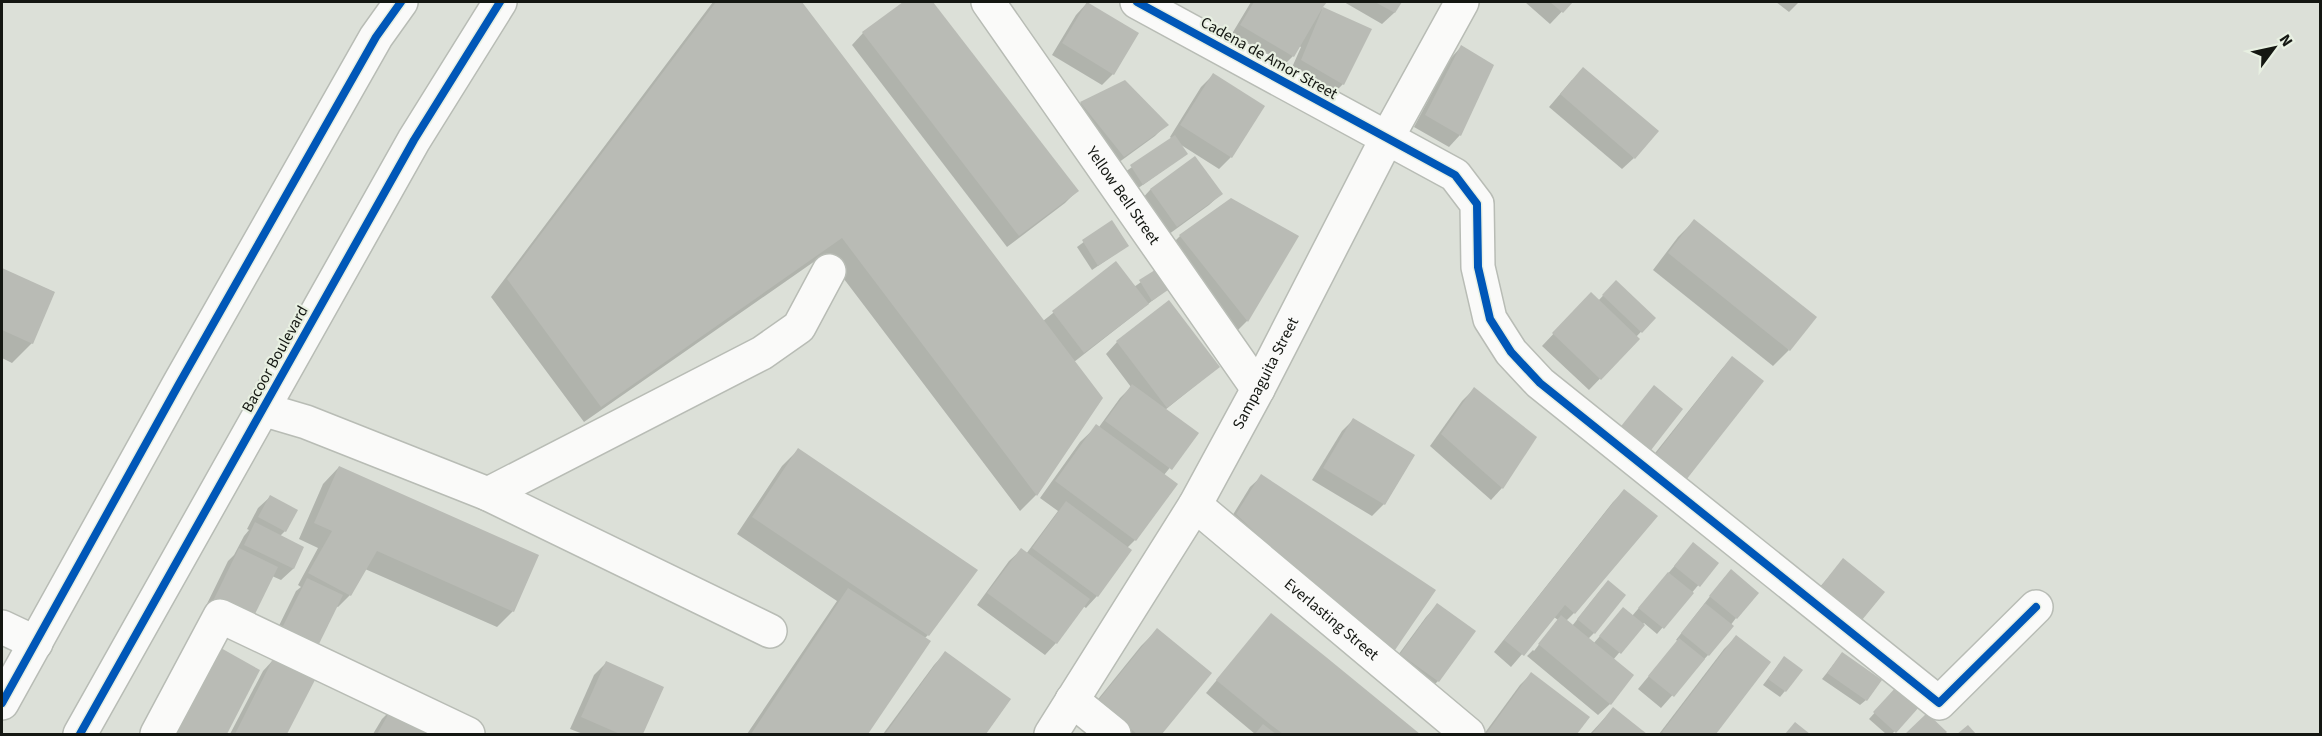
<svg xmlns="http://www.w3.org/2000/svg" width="2322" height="736" font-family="'Source Sans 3',sans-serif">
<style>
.shadow{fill:#0003}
.building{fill:#b9bbb5}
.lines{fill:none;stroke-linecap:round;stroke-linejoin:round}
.minor-casing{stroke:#b8bcb5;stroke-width:36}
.major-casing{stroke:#b8bcb5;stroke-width:36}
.minor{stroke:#fafaf9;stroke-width:33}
.major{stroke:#fafaf9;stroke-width:33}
.cycleway-casing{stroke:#e8f0e2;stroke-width:11}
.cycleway{stroke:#0057b8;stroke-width:8}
.labels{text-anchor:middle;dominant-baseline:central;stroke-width:4.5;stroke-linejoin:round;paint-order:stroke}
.street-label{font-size:16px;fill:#141712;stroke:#e8f0e2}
</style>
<rect width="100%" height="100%" fill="#dce0d8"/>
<g class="shadow">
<path d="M713,2H800L1043,321L1116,263L1134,287L1155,272L1166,290L1074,362L1101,398L1036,495L1020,511L825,254L584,422L491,297Z"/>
<path d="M905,2H931L1077,191L1065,203L1007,247L852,45L863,33Z"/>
<path d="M1251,2H1325L1321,8L1370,30L1343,84L1332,95L1290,72L1301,47L1299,46L1293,56L1281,68L1230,37Z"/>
<path d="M1344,2H1400L1394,13L1382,24Z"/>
<path d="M1525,2H1571L1550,24Z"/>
<path d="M1776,2H1799L1789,12Z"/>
<path d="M1087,3L1113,74L1102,85L1052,55L1076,15Z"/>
<path d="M1461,47L1460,135L1449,147L1414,127L1450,59Z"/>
<path d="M1213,75L1263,107L1231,157L1219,169L1178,143L1186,154L1137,189L1125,172L1172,139L1170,137L1201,87Z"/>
<path d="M1572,80L1634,158L1622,169L1549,107Z"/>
<path d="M1125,82L1166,125L1155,136L1111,168L1070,115L1081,103Z"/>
<path d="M1195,158L1221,194L1209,205L1165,237L1139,202L1150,190Z"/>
<path d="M1694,221L1789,350L1773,366L1653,270L1678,237Z"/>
<path d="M1111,222L1127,246L1092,270L1077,247Z"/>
<path d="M1180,236L1297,237L1247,321L1231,337L1164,252Z"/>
<path d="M2,270L54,292L32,343L12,363L2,358Z"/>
<path d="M1616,282L1654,318L1636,337L1638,339L1589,390L1542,346L1591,294L1598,301Z"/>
<path d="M1117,342L1218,367L1165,410L1197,434L1164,475L1135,540L1127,548L1097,596L1086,608L1083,606L1056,643L1045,655L977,605L1009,561L1021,550L1026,554L1058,511L1040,498L1080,442L1097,426L1099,427L1120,398L1131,387L1106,354Z"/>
<path d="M1732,358L1674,491L1644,467L1721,370Z"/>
<path d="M1474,389L1535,437L1502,488L1491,500L1430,446L1462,401Z"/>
<path d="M1353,420L1384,504L1372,516L1312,480L1342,431Z"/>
<path d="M798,450L928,635L924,639L929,642L866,734H747L837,601L737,534L782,466Z"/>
<path d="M339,467L513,611L497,627L365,569L350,595L338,607L336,606L270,644L296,591L301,587L298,585L318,548L299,539L323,484Z"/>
<path d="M1262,476L1433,591L1394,649L1382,661L1226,526L1250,487Z"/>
<path d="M1624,491L1574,613L1566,621L1572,626L1602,588L1594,633L1588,639L1593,644L1618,615L1632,616L1688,550L1717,563L1657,634L1644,623L1613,660L1610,704L1598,715L1527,656L1533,650L1534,651L1558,620L1554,617L1511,667L1494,652L1613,502Z"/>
<path d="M270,497L285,531L280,536L302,548L293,569L281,580L272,576L239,631L203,612L228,561L234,555L244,536L249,530L247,529L258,508Z"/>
<path d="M1844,560L1861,619L1849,630L1810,598Z"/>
<path d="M1725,577L1736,618L1708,655L1661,708L1638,689L1678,641L1676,640Z"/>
<path d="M1437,605L1473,631L1438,681L1426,693L1390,666L1426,617Z"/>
<path d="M1271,615L1417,734H1255L1206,693Z"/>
<path d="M1157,630L1210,673L1160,734H1101L1082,719L1141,646Z"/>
<path d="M1736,637L1769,662L1715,734H1659L1724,649Z"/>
<path d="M945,653L1009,700L984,734H883L934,665Z"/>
<path d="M1842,654L1866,700L1860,705L1822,679Z"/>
<path d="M274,659L314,679L286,734H230L263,671Z"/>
<path d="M606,663L662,688L641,734H583L570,729L594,675Z"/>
<path d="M1779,664L1785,691L1780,697L1763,685Z"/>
<path d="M258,670L225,734H158Z"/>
<path d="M1531,674L1588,717L1575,734H1484L1520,685Z"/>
<path d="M1898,687L1918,706L1892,734H1886L1869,719Z"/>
<path d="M393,708L428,728L424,734H373L382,719Z"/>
<path d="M1613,709L1645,734H1590Z"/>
</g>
<g class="building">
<path d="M716,2H802L1103,398L1037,496L842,238L601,407L507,279Z"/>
<path d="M903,2H933L1079,191L1019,236L862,32Z"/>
<path d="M1087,2L1139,33L1114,75L1062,43Z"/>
<path d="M1254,2H1327L1323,7L1372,29L1344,85L1301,60L1323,7L1294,57L1240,25Z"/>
<path d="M1375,2H1402L1395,13Z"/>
<path d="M1550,2H1573L1563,13Z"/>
<path d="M1461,45L1494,65L1461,136L1425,115Z"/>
<path d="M1583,67L1659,131L1635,159L1560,94Z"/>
<path d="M1213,73L1265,106L1232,158L1180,125Z"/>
<path d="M1125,80L1169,125L1124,157L1080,102Z"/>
<path d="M1175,135L1188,154L1143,185L1130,165Z"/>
<path d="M1195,156L1223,194L1177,227L1150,189Z"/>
<path d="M1231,198L1299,236L1248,322L1179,235Z"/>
<path d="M1694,219L1817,317L1790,351L1668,253Z"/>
<path d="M1112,220L1129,246L1098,266L1082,240Z"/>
<path d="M1116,261L1149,304L1084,353L1052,311Z"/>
<path d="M2,268L55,292L33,344L2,330Z"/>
<path d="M1155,270L1168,290L1152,301L1139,280Z"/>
<path d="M1616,280L1656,318L1642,333L1602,295Z"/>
<path d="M1591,292L1640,339L1601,380L1552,333Z"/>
<path d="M1169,300L1220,367L1167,408L1116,341Z"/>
<path d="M1732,356L1764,381L1686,480L1655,455Z"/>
<path d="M1132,384L1199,433L1172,470L1105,421Z"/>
<path d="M1654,385L1683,409L1648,454L1618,430Z"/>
<path d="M1474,387L1537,437L1503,489L1441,434Z"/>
<path d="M1353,418L1415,455L1385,505L1323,468Z"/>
<path d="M1096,424L1178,484L1136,541L1055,481Z"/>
<path d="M798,448L978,570L929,636L752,517Z"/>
<path d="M339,466L539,555L514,612L377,551L351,596L308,573L332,531L314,523Z"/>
<path d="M1261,474L1436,590L1395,650L1342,615L1236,514Z"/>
<path d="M1624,489L1658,516L1575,614L1565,605L1524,656L1504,640Z"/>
<path d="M270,495L298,510L286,532L258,517Z"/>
<path d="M1066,501L1132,550L1098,597L1032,548Z"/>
<path d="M255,522L304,547L294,569L244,545Z"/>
<path d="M1693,542L1719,563L1700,587L1674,566Z"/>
<path d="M239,548L278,567L252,620L213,601Z"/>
<path d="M1021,548L1090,599L1057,644L987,593Z"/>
<path d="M1843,558L1885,592L1862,620L1821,586Z"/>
<path d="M1731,569L1759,593L1737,619L1709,596Z"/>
<path d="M1668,572L1694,593L1664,629L1638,608Z"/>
<path d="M307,578L343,595L316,650L280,632Z"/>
<path d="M1608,580L1626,595L1595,634L1577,619Z"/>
<path d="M848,588L931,641L868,734H751Z"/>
<path d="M1437,603L1476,631L1439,682L1400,654Z"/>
<path d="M1705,603L1734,626L1709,656L1681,633Z"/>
<path d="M1623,607L1645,625L1621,654L1599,636Z"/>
<path d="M1271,613L1326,657L1420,734H1283L1271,725L1216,680Z"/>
<path d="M1561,615L1634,675L1611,705L1538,644Z"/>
<path d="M1157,628L1212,673L1162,734H1137L1097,702Z"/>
<path d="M1736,635L1771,662L1716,734H1665L1662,732Z"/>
<path d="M1679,638L1705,659L1674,697L1648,676Z"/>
<path d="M212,643L260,670L227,734H162Z"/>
<path d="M945,651L1011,699L986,734H885Z"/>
<path d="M1842,652L1882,680L1867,701L1827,673Z"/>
<path d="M1784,656L1803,670L1786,692L1768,679Z"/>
<path d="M274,657L316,678L287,734H235Z"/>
<path d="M606,661L664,687L643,734H620L581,717Z"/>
<path d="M1531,672L1590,717L1577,734H1486Z"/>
<path d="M1898,685L1920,706L1896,733L1873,712Z"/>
<path d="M393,706L430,728L426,734H377Z"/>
<path d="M1613,707L1647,734H1592Z"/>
<path d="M1927,713L1947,732L1945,734H1905Z"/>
<path d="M1795,722L1810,734H1785Z"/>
<path d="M1263,724L1276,734H1255Z"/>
<path d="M1968,725L1976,734H1957Z"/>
</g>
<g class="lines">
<defs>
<g id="minor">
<path id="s1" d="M988,2L1258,389"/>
<path d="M1137,2L1455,175L1477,204L1478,267L1490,319L1511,352L1540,383L1939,703L2036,607"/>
<path d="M262,409L306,422L488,494L762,353L799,327L829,271"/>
<path d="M488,494L770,631"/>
<path id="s2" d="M1195,505L1468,734"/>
<path d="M2,627L36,643"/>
<path d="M1072,700L1114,734"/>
<path d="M157,734L220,616L468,734"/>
<path id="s3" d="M1051,734L1195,505L1258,389L1387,138L1462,2"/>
</g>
<g id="major">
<path d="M2,703L179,384L376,37L401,2"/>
<path d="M80,734L414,140L500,2"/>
</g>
</defs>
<use href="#minor" class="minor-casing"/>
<use href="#major" class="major-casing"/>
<use href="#minor" class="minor"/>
<use href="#major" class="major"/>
<defs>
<g id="cycleway">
<path d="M1137,2L1455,175L1477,204L1478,267L1490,319L1511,352L1540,383L1939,703L2036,607"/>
<path d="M2,703L179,384L376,37L401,2"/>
<path d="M80,734L414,140L500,2"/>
</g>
</defs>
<use href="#cycleway" class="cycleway-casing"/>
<use href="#cycleway" class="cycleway"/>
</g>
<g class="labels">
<g class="street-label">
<text transform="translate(1269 58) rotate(29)">Cadena de Amor Street</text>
<text stroke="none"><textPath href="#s1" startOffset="236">Yellow Bell Street</textPath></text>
<text transform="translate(275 359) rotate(-61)">Bacoor Boulevard</text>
<text stroke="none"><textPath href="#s3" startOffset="420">Sampaguita Street</textPath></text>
<text stroke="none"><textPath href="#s2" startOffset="178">Everlasting Street</textPath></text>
</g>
</g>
<rect width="2322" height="736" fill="none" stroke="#141712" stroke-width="6"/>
<g transform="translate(2274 48) rotate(57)" stroke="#e8f0e2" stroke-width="4.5" paint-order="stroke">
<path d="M0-4.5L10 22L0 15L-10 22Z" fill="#141712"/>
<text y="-9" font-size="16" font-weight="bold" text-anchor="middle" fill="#141712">N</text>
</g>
</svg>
